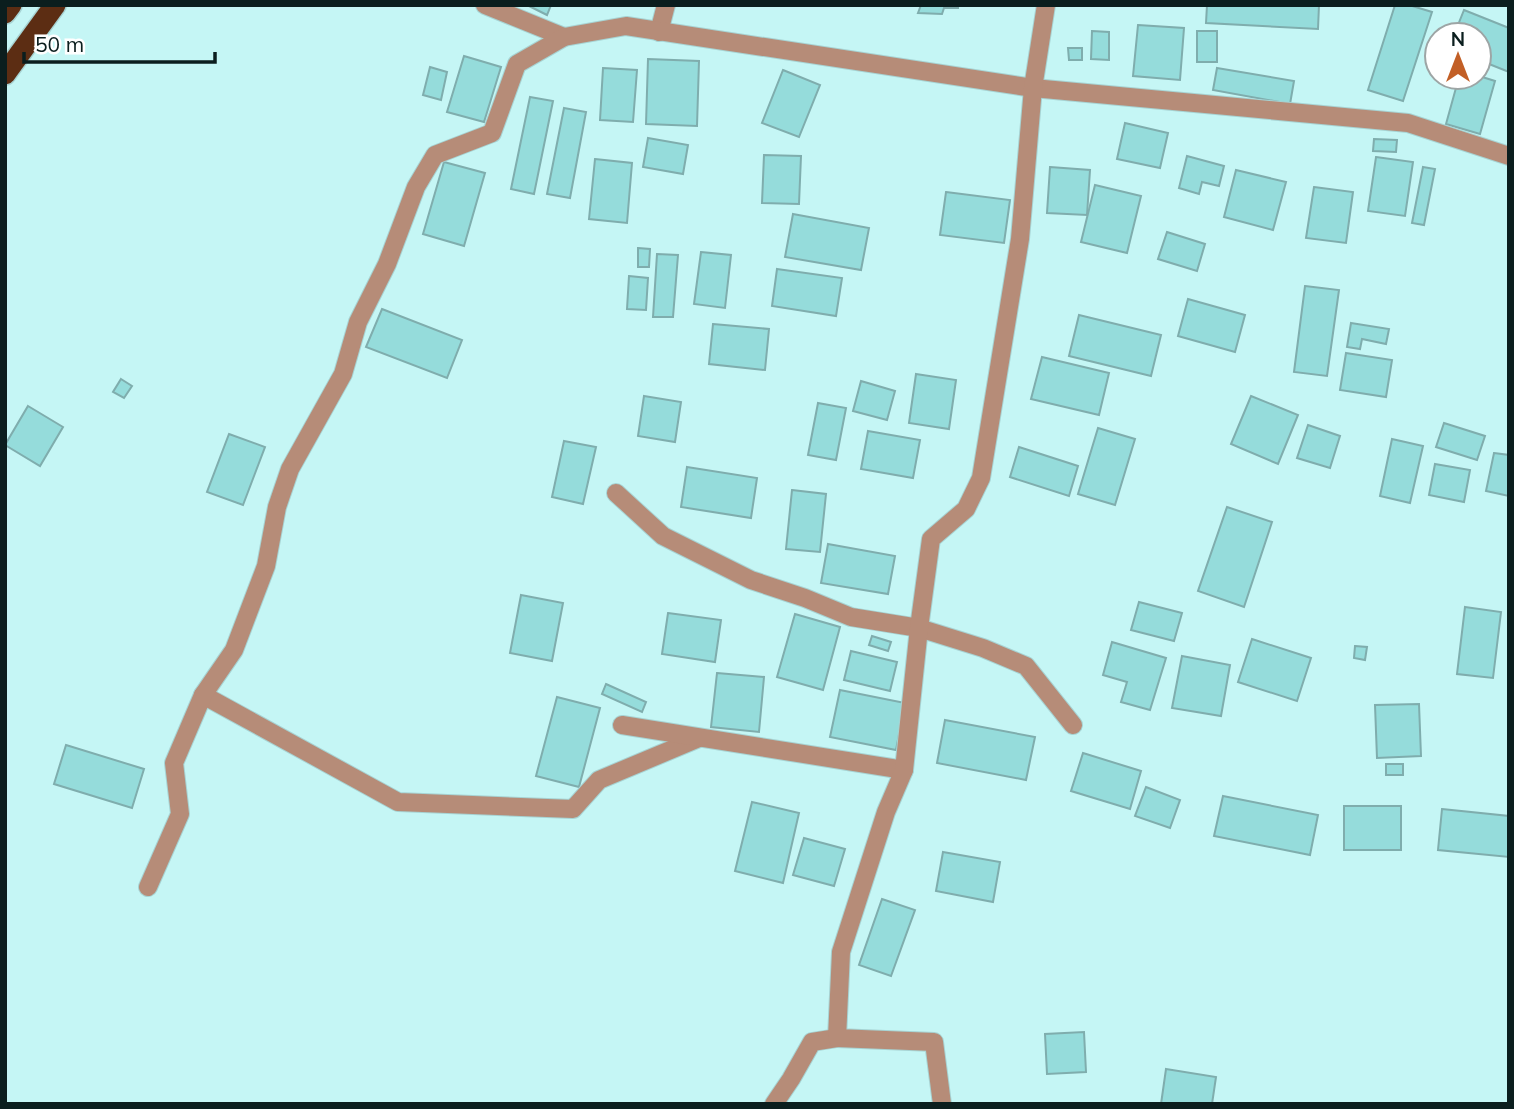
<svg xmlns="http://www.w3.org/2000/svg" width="1514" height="1109" font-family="Mulish,sans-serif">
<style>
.building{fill:#95dcdb;stroke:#7fadad;stroke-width:2}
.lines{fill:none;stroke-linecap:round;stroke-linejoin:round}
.street-casing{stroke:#a7d3d3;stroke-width:20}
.highway-casing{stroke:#a7d3d3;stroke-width:24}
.street{stroke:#b68c78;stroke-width:18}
.highway{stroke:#5c2d13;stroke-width:21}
</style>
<rect width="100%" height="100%" fill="#c5f6f5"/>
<g class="building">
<path d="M527,5H551L547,15Z"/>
<path d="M921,5H958V8H944L942,14L918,13Z"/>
<path d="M1207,5H1319L1318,29L1206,23Z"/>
<path d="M1395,5H1409L1432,12L1403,101L1368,90Z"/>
<path d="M1464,10L1509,28V72L1479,60V35H1454Z"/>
<path d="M1138,25L1184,28L1180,80L1133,76Z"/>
<path d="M1092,31L1109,32V60L1091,59Z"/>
<rect x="1197" y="31" width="20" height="31"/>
<path d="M1068,48H1082V60H1069Z"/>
<path d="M464,56L501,67L484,122L447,112Z"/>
<path d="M648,59L699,61L697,126L646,124Z"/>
<path d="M430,67L447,72L441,100L423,95Z"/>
<path d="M603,68L637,70L633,122L600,120Z"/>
<path d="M1217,68L1294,81L1290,104L1213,90Z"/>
<path d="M783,70L820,85L799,137L762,123Z"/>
<path d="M1479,76L1495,81L1480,134L1446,124L1459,77Z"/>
<path d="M530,97L553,101L534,194L511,189Z"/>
<path d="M564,108L586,112L570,198L547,194Z"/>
<path d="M1125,123L1168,133L1160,168L1117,159Z"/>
<path d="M648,138L688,145L683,174L643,167Z"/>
<path d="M1374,139L1397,140L1396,152L1373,151Z"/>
<path d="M764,155L801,156L799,204L762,203Z"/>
<path d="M1187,156L1224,166L1219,186L1202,182L1199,194L1179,188Z"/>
<path d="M1376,157L1413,162L1405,216L1368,211Z"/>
<path d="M595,159L632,163L627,223L589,219Z"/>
<path d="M444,162L485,173L464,246L423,234Z"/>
<path d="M1050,167L1090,170L1087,215L1047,213Z"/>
<path d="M1423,167L1435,169L1424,225L1412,223Z"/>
<path d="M1236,170L1286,182L1273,230L1224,217Z"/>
<path d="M1095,185L1141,196L1127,253L1081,242Z"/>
<path d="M1314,187L1353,192L1346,243L1306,238Z"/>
<path d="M946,192L1010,200L1004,243L940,235Z"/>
<path d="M793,214L869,228L861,270L785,257Z"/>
<path d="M1167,232L1205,244L1197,271L1158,259Z"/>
<path d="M638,248L650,249L649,267H638Z"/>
<path d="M701,252L731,255L725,308L694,304Z"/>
<path d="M657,254L678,255L673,317H653Z"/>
<path d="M777,269L842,278L836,316L772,306Z"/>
<path d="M629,276L648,278L646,310L627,309Z"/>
<path d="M1305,286L1339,290L1327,376L1294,372Z"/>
<path d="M1188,299L1245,315L1235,352L1178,336Z"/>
<path d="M382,309L462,340L447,378L366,347Z"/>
<path d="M1079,315L1161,335L1151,376L1069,356Z"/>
<path d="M1351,323L1389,329L1386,344L1362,339L1360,349L1347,347Z"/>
<path d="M713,324L769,329L765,370L709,364Z"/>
<path d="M1346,353L1392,360L1386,397L1340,390Z"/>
<path d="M1042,357L1109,373L1099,415L1031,399Z"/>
<path d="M916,374L956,380L949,429L909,423Z"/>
<path d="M121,379L132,386L124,398L113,392Z"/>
<path d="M861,381L895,391L887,420L853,411Z"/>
<path d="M644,396L681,402L675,442L638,436Z"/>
<path d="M1251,396L1298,415L1278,464L1231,444Z"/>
<path d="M818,403L846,408L836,460L808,455Z"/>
<path d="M28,406L63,427L40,466L5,445Z"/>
<path d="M1444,423L1485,436L1477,460L1436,447Z"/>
<path d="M1308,425L1340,436L1330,468L1297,458Z"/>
<path d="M1098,428L1135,439L1115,505L1078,494Z"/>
<path d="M868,431L920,440L913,478L861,469Z"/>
<path d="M229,434L265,447L243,505L207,492Z"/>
<path d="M1392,439L1423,446L1410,503L1380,496Z"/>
<path d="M564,441L596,447L583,504L552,497Z"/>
<path d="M1019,447L1078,466L1069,496L1010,477Z"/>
<path d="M1494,453L1509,455V496L1486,491Z"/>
<path d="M1435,464L1470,470L1464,502L1429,495Z"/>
<path d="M687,467L757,478L751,518L681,507Z"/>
<path d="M792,490L826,494L820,552L786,549Z"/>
<path d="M1227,507L1272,522L1244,607L1198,591Z"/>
<path d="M828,544L895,556L888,594L821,583Z"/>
<path d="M521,595L563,603L552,661L510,653Z"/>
<path d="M1139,602L1182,613L1174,641L1131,630Z"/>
<path d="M1465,607L1501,612L1493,678L1457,674Z"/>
<path d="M668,613L721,620L715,662L662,654Z"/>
<path d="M795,614L840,627L823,690L777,677Z"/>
<path d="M872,636L891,642L888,651L869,645Z"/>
<path d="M1252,639L1311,658L1297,701L1238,682Z"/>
<path d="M1112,642L1166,658L1150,710L1121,702L1127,682L1103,675Z"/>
<path d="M1355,646L1367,647L1365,660L1354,658Z"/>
<path d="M851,651L897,662L890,691L844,680Z"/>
<path d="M1182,656L1230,665L1221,716L1172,708Z"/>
<path d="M717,673L764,677L759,732L711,727Z"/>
<path d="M606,684L646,702L642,712L602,694Z"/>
<path d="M840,690L905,703L896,750L830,737Z"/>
<path d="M557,697L600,708L579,787L536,776Z"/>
<path d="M1419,704L1421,756L1377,758L1375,705Z"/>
<path d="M945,720L1035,737L1026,780L937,763Z"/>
<path d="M66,745L144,769L132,808L54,784Z"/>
<path d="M1083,753L1141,771L1130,809L1071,791Z"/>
<rect x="1386" y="764" width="17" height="11"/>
<path d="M1146,787L1180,800L1170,828L1135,816Z"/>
<path d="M1223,796L1318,815L1310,855L1214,836Z"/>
<path d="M752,802L799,813L783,883L735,871Z"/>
<rect x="1344" y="806" width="57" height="44"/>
<path d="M1442,809L1509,816V857L1438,850Z"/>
<path d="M804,838L845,849L834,886L793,875Z"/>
<path d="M943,852L1000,862L993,902L936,891Z"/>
<path d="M882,899L915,910L891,976L859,965Z"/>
<path d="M1084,1032L1086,1072L1047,1074L1045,1034Z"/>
<path d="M1166,1069L1216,1077L1212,1104H1161Z"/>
</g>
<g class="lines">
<defs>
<g id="street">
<path d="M485,5L564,37"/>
<path d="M659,32L666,5"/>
<path d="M616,493L663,536L751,580L805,598L851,617L919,628L983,648L1026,666L1073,725"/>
<path d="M203,695L398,802L573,809L599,780L699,738"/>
<path d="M622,725L904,770"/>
<path d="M148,887L180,814L174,763L203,695L234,650L266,566L277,507L290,469L343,374L358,322L387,264L416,187L435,155L492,133L517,64L564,37L626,26L1033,88L1408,123L1509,156"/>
<path d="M774,1104L791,1079L812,1042L837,1038"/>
<path d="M942,1104L934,1042L837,1038L841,952L886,812L904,770L919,628L931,539L966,509L981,478L1020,239L1033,88L1046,5"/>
</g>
<g id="highway">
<path d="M5,13L11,5"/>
<path d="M5,74L55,5"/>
</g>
</defs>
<use href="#street" class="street-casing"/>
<use href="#highway" class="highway-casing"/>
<use href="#street" class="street"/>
<use href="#highway" class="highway"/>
</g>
<rect width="1514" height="1109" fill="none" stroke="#0b1e1e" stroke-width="14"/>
<g transform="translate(1458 56)"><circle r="33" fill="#ffffff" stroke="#9da5a5" stroke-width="2"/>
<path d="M0-5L12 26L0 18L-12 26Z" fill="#c25f26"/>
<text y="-10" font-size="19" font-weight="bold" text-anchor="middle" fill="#0b1e1e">N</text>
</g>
<path d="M24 52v10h191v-10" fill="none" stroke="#0b1e1e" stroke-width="3.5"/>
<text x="35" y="52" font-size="21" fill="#0b1e1e" stroke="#ffffff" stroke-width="5" paint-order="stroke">50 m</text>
</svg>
